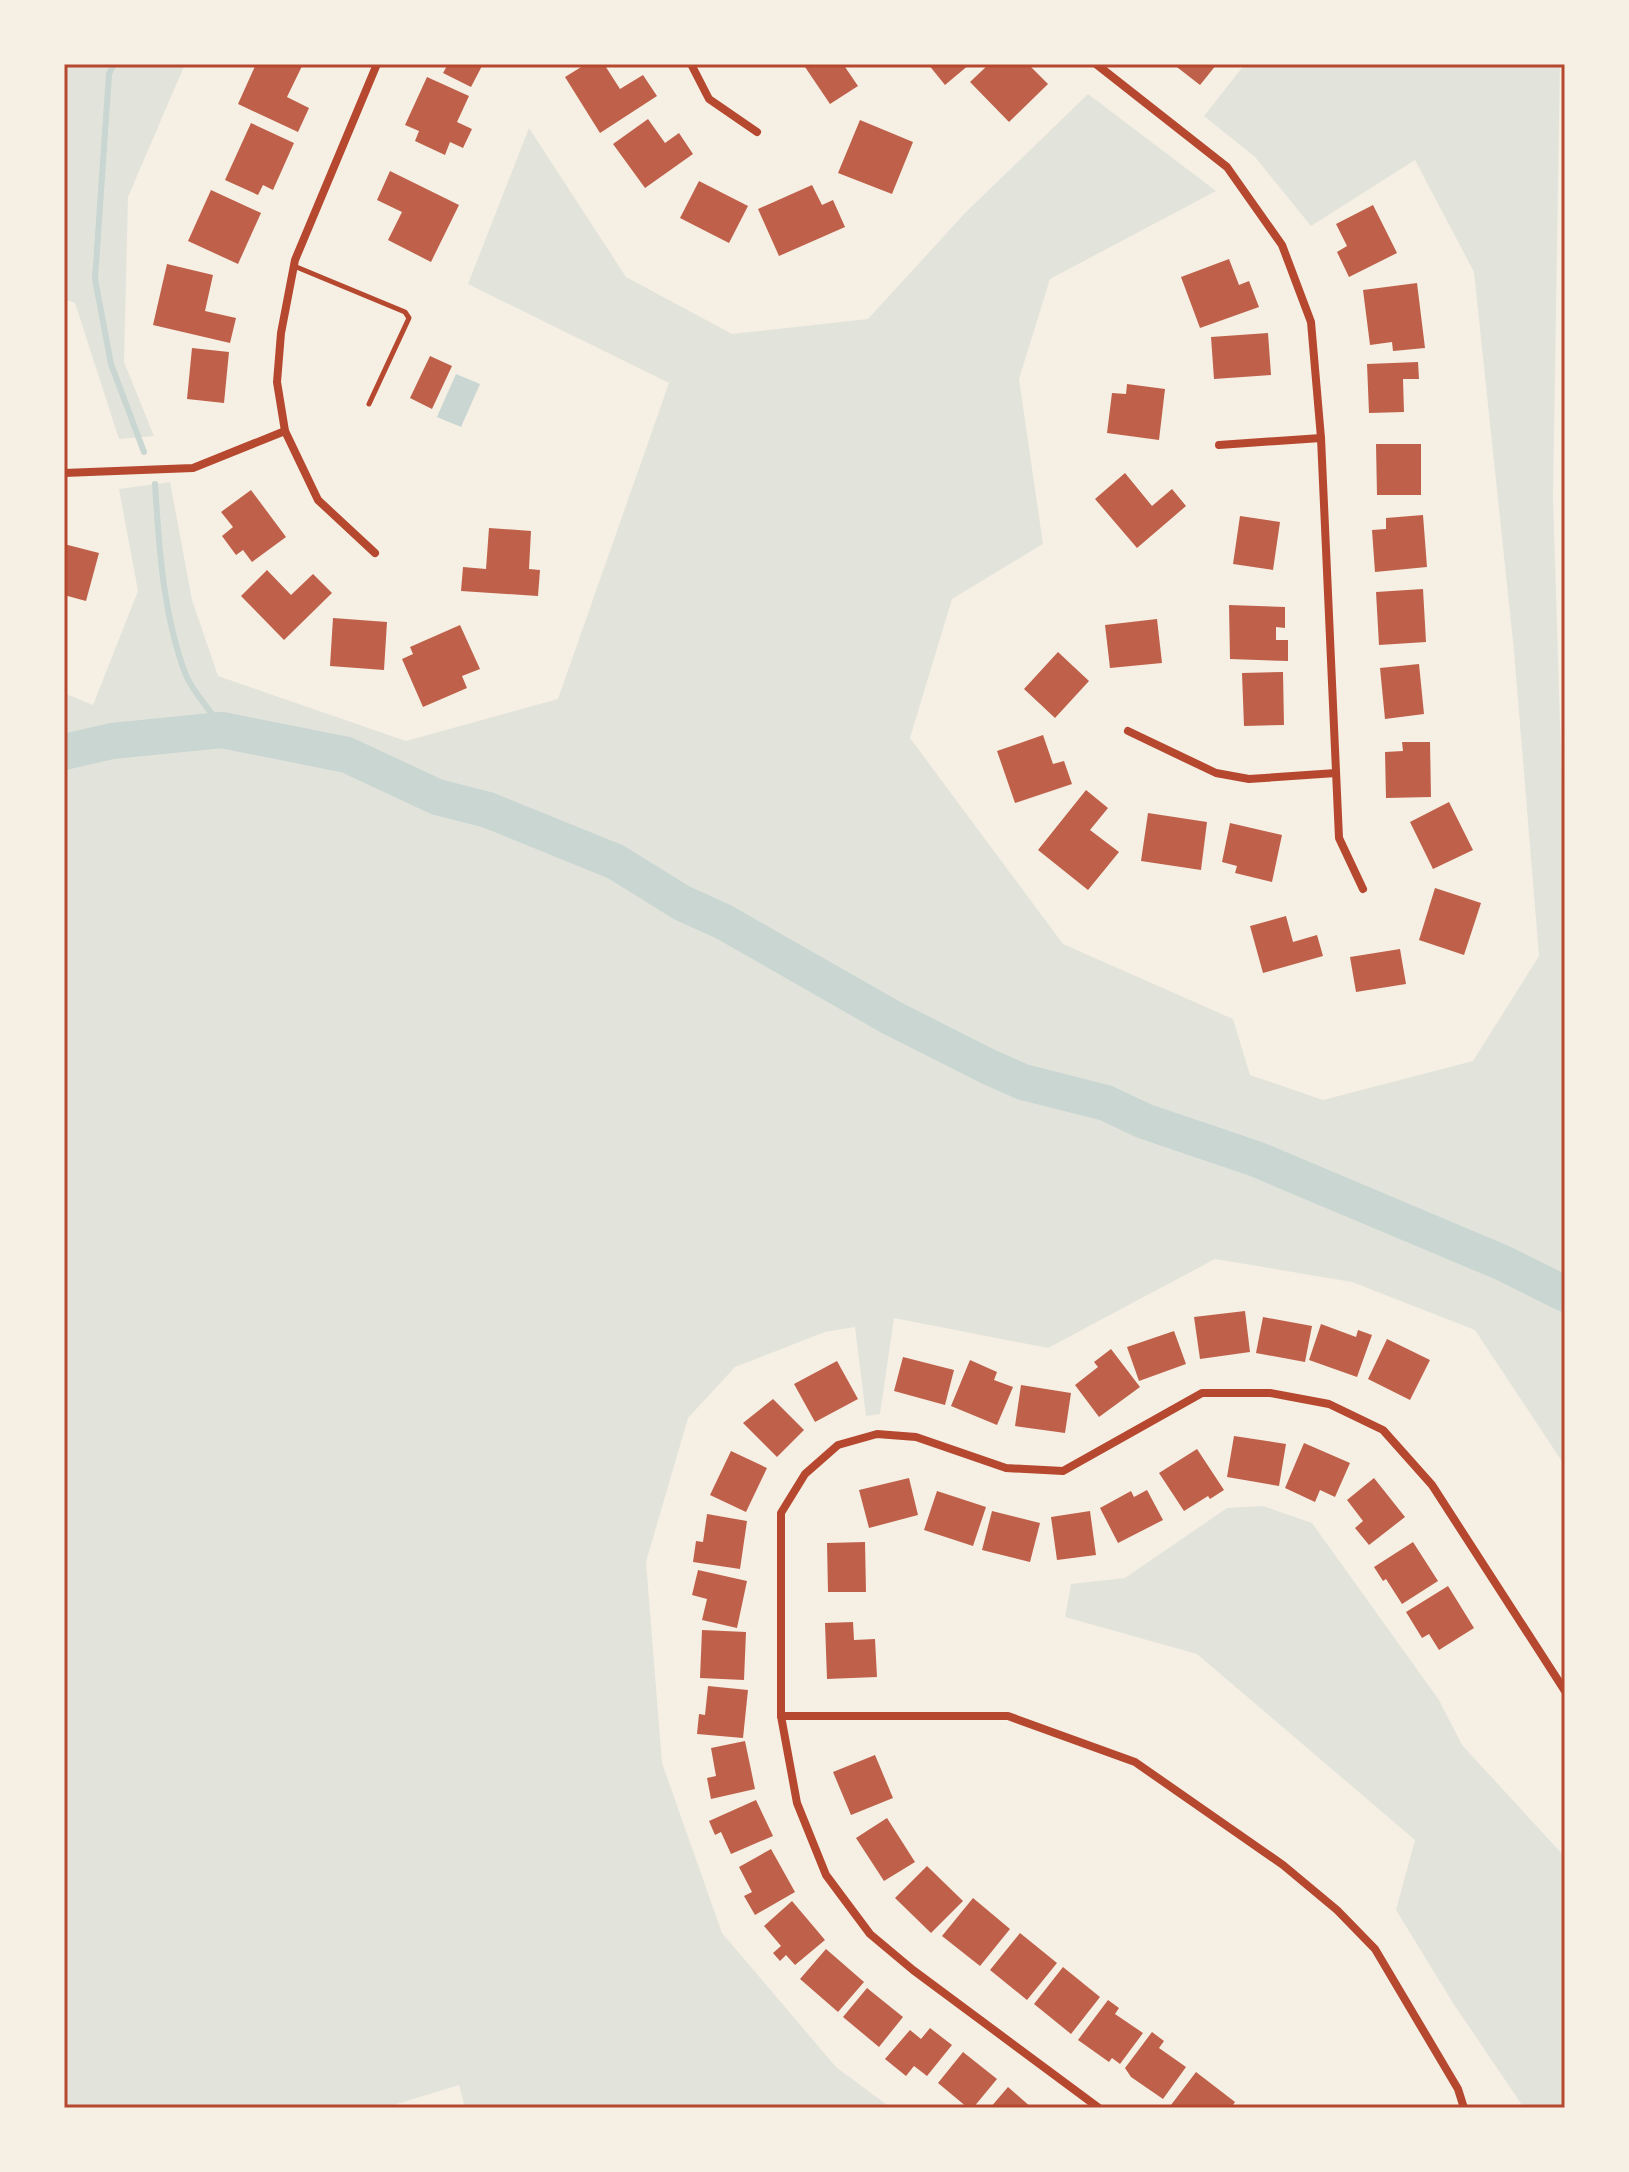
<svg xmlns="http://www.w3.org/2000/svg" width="1629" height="2172" font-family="'DM Sans',sans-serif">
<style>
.green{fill:#e2e4dc}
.water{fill:#c9d6d2}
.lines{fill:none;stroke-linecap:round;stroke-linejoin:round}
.stream{stroke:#c9d6d2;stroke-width:6}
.river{stroke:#c9d6d2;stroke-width:36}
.building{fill:#bf614a}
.service{stroke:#b5482f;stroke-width:5}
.minor{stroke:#b5482f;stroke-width:8}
.neatline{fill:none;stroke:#b5482f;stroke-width:3}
</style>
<rect width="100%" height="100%" fill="#f6efe4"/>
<g class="green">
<path d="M64,64H185L128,197L124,362L154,436L119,439L75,303L64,299Z"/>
<path d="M1245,64H1560L1553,497L1565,882V1466L1475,1330L1352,1282L1215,1259L1048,1348L894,1318L880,1414L866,1416L855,1327L825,1332L735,1367L688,1418L646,1562L662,1763L722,1933L836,2067L891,2108H465L459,2085L384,2108H64V693L93,705L138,591L119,489L170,482L192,600L218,676L406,741L558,699L669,383L468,284L529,128L626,277L732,334L868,319L966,212L1088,94L1216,191L1050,279L1019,379L1043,544L952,599L910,738L1063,944L1233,1019L1250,1075L1323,1100L1473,1061L1539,956L1514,651L1474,272L1415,160L1311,226L1255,157L1204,116Z"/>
<path d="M1263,1506L1312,1523L1439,1700L1462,1745L1565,1857V2108H1524L1453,2003L1396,1910L1415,1840L1197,1654L1065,1617L1071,1584L1125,1578L1227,1508Z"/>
</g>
<path class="water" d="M456,374L480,384L461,427L437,417Z"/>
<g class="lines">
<g class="stream">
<path d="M114,64L109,74L95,279L111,364L144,452"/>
<path d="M155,484C159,548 163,613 185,673C193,694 212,710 222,730"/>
</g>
<path class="river" d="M64,752L112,741L222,730L347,755L437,797L488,810L616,862L682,903L724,922L892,1018L989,1067L1023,1082L1106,1103L1144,1121L1256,1159L1503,1263L1565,1294"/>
</g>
<g class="building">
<path d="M256,64H303L287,97L309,108L298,132L238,104Z"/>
<path d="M448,64H483L471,87L443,73Z"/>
<path d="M586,64H604L620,89L643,75L657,96L600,133L565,77Z"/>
<path d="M803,64H843L858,86L830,104Z"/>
<path d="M928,64H970L945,85Z"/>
<path d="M989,64H1028L1048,84L1009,122L970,82Z"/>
<path d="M1173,64H1217L1200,85Z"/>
<path d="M427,77L469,96L457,122L472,129L463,148L450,142L445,155L415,141L419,131L405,125Z"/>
<path d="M648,119L665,143L679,133L693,154L645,188L613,144Z"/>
<path d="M860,120L913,142L892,194L838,173Z"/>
<path d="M251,123L294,143L273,190L263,185L258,195L225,180Z"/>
<path d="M390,171L459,205L431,262L388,240L402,212L377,200Z"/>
<path d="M699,181L748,206L729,243L680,218Z"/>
<path d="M812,185L822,205L833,200L845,227L779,256L758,209Z"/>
<path d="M211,190L261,213L238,264L188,241Z"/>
<path d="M1373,205L1397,253L1349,277L1337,252L1347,246L1336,224Z"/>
<path d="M1229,259L1239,285L1249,281L1259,307L1200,328L1181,277Z"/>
<path d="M167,264L213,275L205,311L236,318L230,343L153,325Z"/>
<path d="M1417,283L1425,348L1393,351L1392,342L1370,345L1363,290Z"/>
<path d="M1268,333L1271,375L1214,379L1211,337Z"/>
<path d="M192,348L229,352L224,403L187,399Z"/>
<path d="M430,356L452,366L432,409L410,398Z"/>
<path d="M1418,362L1419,379H1403L1404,412L1369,413L1367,364Z"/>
<path d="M1127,384L1165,389L1159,440L1107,433L1112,393L1126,394Z"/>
<path d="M1376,444H1421V495H1377Z"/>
<path d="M1125,473L1152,506L1172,489L1186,506L1137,548L1095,499Z"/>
<path d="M251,490L286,537L252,562L243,550L236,555L222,536L233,527L221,512Z"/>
<path d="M1423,515L1427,567L1375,572L1372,530L1386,529V518Z"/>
<path d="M1240,516L1280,522L1273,570L1233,564Z"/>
<path d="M489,528L531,531L529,569L540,570L538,596L461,591L463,567L486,569Z"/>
<path d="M64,544L99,553L86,601L64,595Z"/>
<path d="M267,570L291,595L313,574L332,593L284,640L241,596Z"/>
<path d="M1423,589L1426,642L1379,645L1376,592Z"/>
<path d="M1229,605L1285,607V628L1276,627V640H1288V661L1230,659Z"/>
<path d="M333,618L387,622L384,670L330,666Z"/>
<path d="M1157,619L1162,663L1110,668L1105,625Z"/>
<path d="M460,625L480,669L462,676L467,688L423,707L402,659L413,654L410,647Z"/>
<path d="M1058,652L1089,681L1055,718L1024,689Z"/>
<path d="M1419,664L1424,714L1385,719L1380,668Z"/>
<path d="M1283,672L1284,725L1244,726L1242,673Z"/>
<path d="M1043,735L1053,764L1064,761L1072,784L1015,803L997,751Z"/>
<path d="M1402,742H1430L1431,797L1386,798L1385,752L1403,751Z"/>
<path d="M1086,790L1108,808L1090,830L1119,852L1088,890L1038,850Z"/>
<path d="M1449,802L1473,850L1433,869L1410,822Z"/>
<path d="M1148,813L1207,822L1201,870L1141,861Z"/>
<path d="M1230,823L1282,835L1272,882L1235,873L1237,866L1222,862Z"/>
<path d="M1435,888L1481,903L1464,955L1419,940Z"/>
<path d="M1286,916L1293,942L1317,935L1323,956L1263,973L1250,926Z"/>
<path d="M1400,949L1406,984L1356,992L1350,957Z"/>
<path d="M1245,1311L1250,1352L1200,1359L1194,1317Z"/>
<path d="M1263,1317L1312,1326L1305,1362L1256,1353Z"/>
<path d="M1321,1324L1356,1337L1358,1330L1372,1335L1357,1377L1309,1360Z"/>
<path d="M1174,1331L1186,1364L1139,1381L1127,1347Z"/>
<path d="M1387,1339L1430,1360L1410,1400L1368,1379Z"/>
<path d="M1111,1349L1140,1387L1099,1417L1075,1385L1098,1367L1094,1362Z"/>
<path d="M903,1357L954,1370L945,1405L894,1391Z"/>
<path d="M970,1360L997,1372L994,1380L1013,1387L997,1425L951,1406Z"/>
<path d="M837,1361L858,1399L815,1422L794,1384Z"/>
<path d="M1021,1385L1071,1393L1065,1433L1015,1426Z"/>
<path d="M773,1399L804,1430L777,1457L743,1423Z"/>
<path d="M1234,1436L1286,1444L1279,1486L1227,1477Z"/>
<path d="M1304,1443L1350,1463L1335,1497L1320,1490L1315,1502L1285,1488Z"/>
<path d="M1197,1449L1224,1490L1210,1499L1208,1496L1184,1511L1159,1473Z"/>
<path d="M731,1451L767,1468L746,1512L710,1495Z"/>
<path d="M909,1478L918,1515L869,1528L859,1490Z"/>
<path d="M1374,1478L1405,1517L1369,1545L1355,1528L1363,1521L1347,1500Z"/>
<path d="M1147,1490L1163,1520L1118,1543L1100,1508L1131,1491L1134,1497Z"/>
<path d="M937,1491L986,1507L973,1546L924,1530Z"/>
<path d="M992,1511L1040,1523L1030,1562L982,1550Z"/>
<path d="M1090,1511L1096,1555L1057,1560L1051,1517Z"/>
<path d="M707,1514L747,1521L740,1569L693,1562L696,1541L703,1542Z"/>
<path d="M865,1542L866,1592H828L827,1543Z"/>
<path d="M1413,1542L1438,1581L1402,1604L1386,1579L1383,1581L1374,1567Z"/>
<path d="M698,1570L747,1581L737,1628L702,1620L707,1599L692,1595Z"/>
<path d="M1448,1586L1474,1628L1439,1650L1429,1634L1422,1638L1406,1612Z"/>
<path d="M853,1622L854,1640L875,1639L877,1677L827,1679L825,1623Z"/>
<path d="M702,1630L746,1632L744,1680L700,1678Z"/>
<path d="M708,1686L748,1690L743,1738L697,1734L699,1714L705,1715Z"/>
<path d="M745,1741L755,1789L711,1799L707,1778L716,1776L711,1748Z"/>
<path d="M875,1755L893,1798L851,1815L833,1772Z"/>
<path d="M756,1800L773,1836L731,1854L721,1832L715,1835L709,1821Z"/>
<path d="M887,1818L915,1862L884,1881L856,1838Z"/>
<path d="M771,1849L795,1892L755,1915L744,1896L752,1892L739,1867Z"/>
<path d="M927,1866L963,1901L931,1933L895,1898Z"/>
<path d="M973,1898L1010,1929L980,1966L942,1936Z"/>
<path d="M792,1901L825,1940L795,1965L786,1955L780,1961L773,1953L781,1946L764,1926Z"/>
<path d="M1020,1933L1057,1963L1027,2000L990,1970Z"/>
<path d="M826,1949L864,1982L838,2012L800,1979Z"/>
<path d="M1063,1967L1100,1997L1071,2034L1034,2004Z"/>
<path d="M867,1988L903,2017L879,2047L843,2017Z"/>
<path d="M1108,2000L1119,2008L1115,2014L1143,2033L1120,2064L1112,2058L1109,2062L1078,2040Z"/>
<path d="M930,2028L952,2045L927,2076L914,2066L906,2076L885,2059L910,2030L921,2039Z"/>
<path d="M1152,2032L1164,2041L1159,2048L1186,2067L1163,2099L1131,2077L1125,2068Z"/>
<path d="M963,2052L997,2079L973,2108H968L938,2083Z"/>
<path d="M1196,2072L1235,2102L1231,2108H1175L1171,2105Z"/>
<path d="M1008,2087L1032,2108H990Z"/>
</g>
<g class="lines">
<path class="service" d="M294,266L405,312L409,318L369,404"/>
<g class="minor">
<path d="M691,64L709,99L757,132"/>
<path d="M1096,64L1227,167L1282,245L1311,322L1321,438L1339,838L1363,889"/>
<path d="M1219,445L1321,438"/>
<path d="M64,473L193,468L285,431"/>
<path d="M375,553L318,500L285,431L277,382L281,333L295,260L377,64"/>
<path d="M1128,731L1216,773L1249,779L1336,773"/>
<path d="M781,1716H1008L1135,1762L1283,1865L1337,1910L1375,1949L1458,2089L1464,2108"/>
<path d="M1099,2108L913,1970L870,1934L826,1875L797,1803L781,1716V1513L805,1474L838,1445L877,1434L916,1437L1006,1468L1063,1471L1202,1393H1270L1329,1404L1383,1430L1432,1485L1565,1691"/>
</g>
</g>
<rect width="1629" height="2172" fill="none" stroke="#f6efe4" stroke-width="132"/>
<rect x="66" y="66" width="1497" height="2040" class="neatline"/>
</svg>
